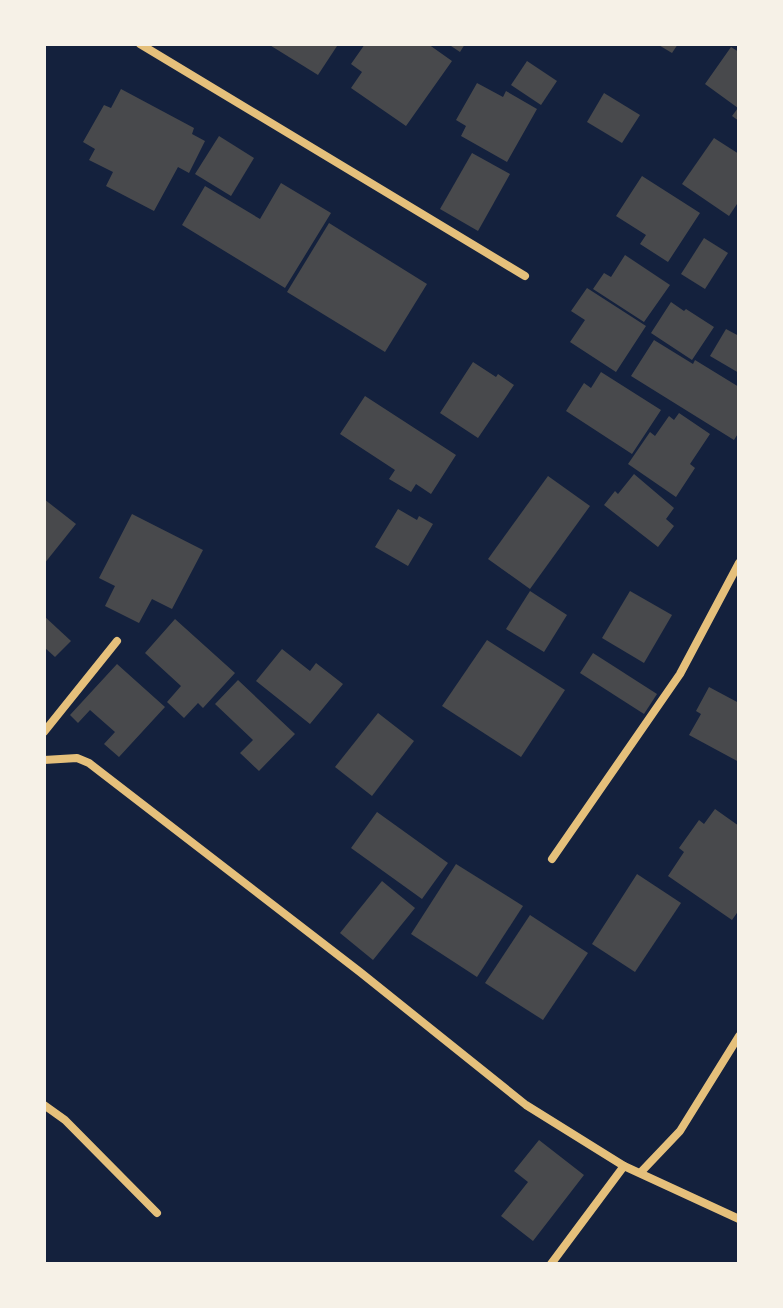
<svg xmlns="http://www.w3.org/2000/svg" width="783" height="1308" font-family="'PT Serif',serif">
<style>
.building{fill:#48494c}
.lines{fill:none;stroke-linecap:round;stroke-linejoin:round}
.minor{stroke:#e5c07b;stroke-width:8}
</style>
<rect width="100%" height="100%" fill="#14213d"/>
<g class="building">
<path d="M268,44H334L337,46L318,75Z"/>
<path d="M365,44H428L452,61L406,126L351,88L362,72L351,64Z"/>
<path d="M448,44H465L460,52Z"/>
<path d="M657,44H678L672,53Z"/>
<path d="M731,47L739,52V121L732,116L738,108L705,84Z"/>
<path d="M527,61L557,81L541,105L511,85Z"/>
<path d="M477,83L503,97L506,91L537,109L507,162L461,136L466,126L456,120Z"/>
<path d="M121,89L194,128L192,134L205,141L189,173L178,167L154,211L106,186L113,172L89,160L95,149L83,142L104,105L111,108Z"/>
<path d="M604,93L640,115L622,143L587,122Z"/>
<path d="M219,136L254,158L231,196L195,174Z"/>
<path d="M714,138L739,154V201L729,216L682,184Z"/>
<path d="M472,153L510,174L478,231L440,209Z"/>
<path d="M642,176L700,213L668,262L640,244L646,235L616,216Z"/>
<path d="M281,183L331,213L285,288L182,225L205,186L260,219Z"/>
<path d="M329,223L427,284L385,352L287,292Z"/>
<path d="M704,238L728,253L705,289L681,274Z"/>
<path d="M625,255L670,285L644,322L593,289L604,273L611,277Z"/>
<path d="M587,288L646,326L616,372L570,342L585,320L571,311Z"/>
<path d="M671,302L684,311L686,309L714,327L692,360L651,333Z"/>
<path d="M726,329L739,336V373L710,356Z"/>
<path d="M654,340L693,364L695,360L739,387V432L734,440L631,376Z"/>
<path d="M473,362L496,377L498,374L514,385L478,438L440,413Z"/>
<path d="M601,372L661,410L632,454L566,411L584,383L591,388Z"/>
<path d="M365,396L456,455L431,494L416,484L411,492L389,479L395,470L340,434Z"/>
<path d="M679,413L710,434L690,464L695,468L676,497L628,464L650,432L655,436L669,416L674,420Z"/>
<path d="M634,474L674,508L666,519L674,526L658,547L604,505L615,491L618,494Z"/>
<path d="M548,476L590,506L530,589L488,559Z"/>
<path d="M44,499L76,524L44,564Z"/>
<path d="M398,509L417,520L419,516L433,524L408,566L375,547Z"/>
<path d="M132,514L203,550L172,609L152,599L139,623L105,606L115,586L99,578Z"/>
<path d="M530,591L567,615L544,652L506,629Z"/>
<path d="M630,591L672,615L644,663L602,638Z"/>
<path d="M44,616L71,641L55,657L44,647Z"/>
<path d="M175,619L235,673L203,708L198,703L184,718L167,702L181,686L145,653Z"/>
<path d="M487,640L565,690L521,757L442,706Z"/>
<path d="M282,649L310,671L316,663L343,684L310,724L256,681Z"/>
<path d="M593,653L657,694L644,714L580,673Z"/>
<path d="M117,664L165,707L119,757L104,744L115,732L90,710L78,723L70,715Z"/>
<path d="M238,680L295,734L259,771L240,753L253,740L215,704Z"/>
<path d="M709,687L739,703V762L689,735L701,714L696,711Z"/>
<path d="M378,713L414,741L372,796L335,767Z"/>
<path d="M715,809L739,826V910L732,920L668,876L684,852L679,848L699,820L704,824Z"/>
<path d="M377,812L448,863L422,899L351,848Z"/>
<path d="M456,864L523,906L477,977L411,934Z"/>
<path d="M637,874L681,903L635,972L592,944Z"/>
<path d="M382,881L415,908L373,960L340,933Z"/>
<path d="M530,915L588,953L543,1020L485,983Z"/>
<path d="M539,1140L584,1175L533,1241L501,1216L528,1182L514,1171Z"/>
</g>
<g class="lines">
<g class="minor">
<path d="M140,44L525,276"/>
<path d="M44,732L117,641"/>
<path d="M44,760L77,758L89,763L360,972L526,1105L624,1166L739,1219"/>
<path d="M552,859L680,674L739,563"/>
<path d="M44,1105L65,1120L157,1213"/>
<path d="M641,1172L680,1131L739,1036"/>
<path d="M551,1264L624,1166"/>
</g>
</g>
<rect width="783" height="1308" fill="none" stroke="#f6f1e7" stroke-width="92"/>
</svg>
